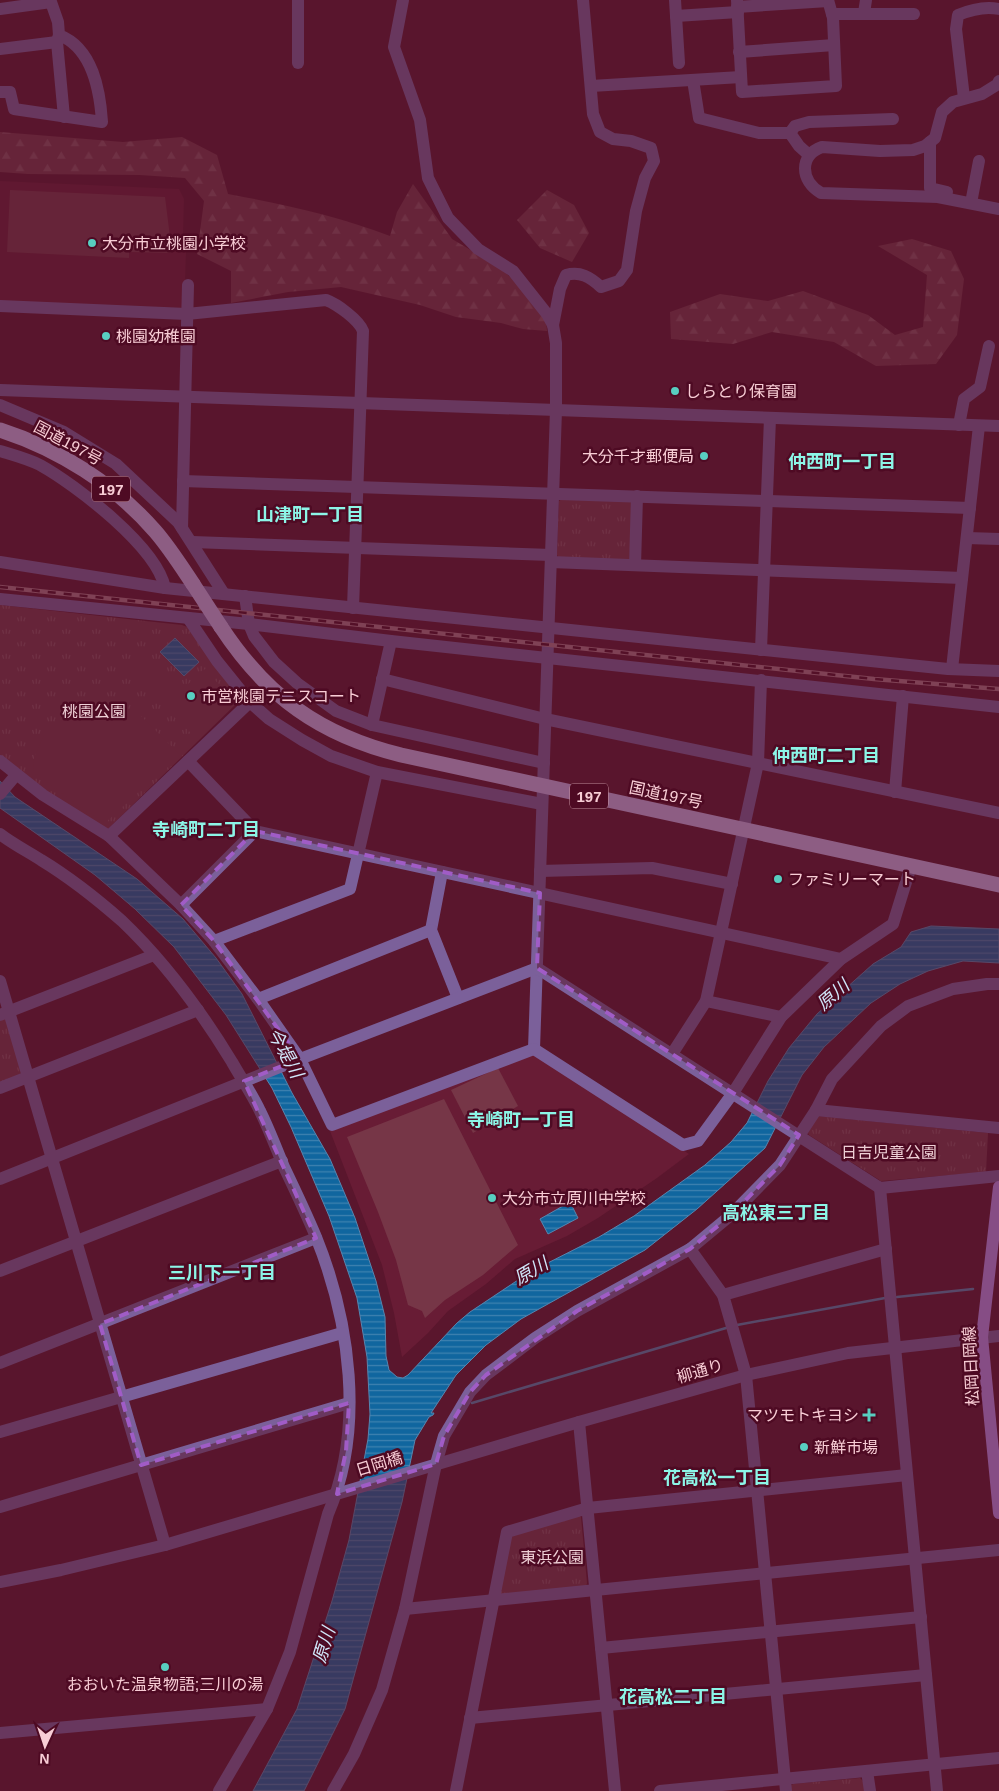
<svg xmlns="http://www.w3.org/2000/svg" width="999" height="1791" font-family="Arial,'Noto Sans JP',sans-serif">
<style>
.built{fill:#681c35}
.forest{fill:url(#forest-firs)}
.park{fill:url(#park-tufts)}
.garden{fill:#763647}
.water{fill:url(#water-rules);stroke:#5685af}
.lines{fill:none;stroke-linecap:round;stroke-linejoin:round}
.stream{stroke:#5685af;stroke-width:2.5}
.minor{stroke:#7b609a;stroke-width:12}
.major{stroke:#bd91ef;stroke-width:12}
.highway{stroke:#ccb3eb;stroke-width:15}
.rail-casing{stroke:#ad7685;stroke-width:4.5}
.rail{stroke:#4e0a23;stroke-width:2.5;stroke-dasharray:8;stroke-linecap:butt}
.highway-bridge{stroke:#ccb3eb;stroke-width:15}
.marked{fill:none;stroke:#a05cc6;stroke-width:4;stroke-dasharray:10 6;stroke-linejoin:round}
.poi-dot{fill:#58cec0;stroke:#4e0a23;stroke-width:2}
.labels{text-anchor:middle;dominant-baseline:central;stroke-width:5;stroke-linejoin:round;paint-order:stroke}
.shield{fill:#4e0a23;stroke:#c592a0;stroke-width:1}
.shield-label{font-size:15px;font-weight:bold;fill:#f8cdd5}
.poi-label{font-size:16px;fill:#f8cdd5;stroke:#4e0a23;text-anchor:start}
.street-label{font-size:16px;fill:#f8cdd5;stroke:#4e0a23}
.park-label{font-size:16px;fill:#eecfd5;stroke:#4e0a23}
.neighbourhood-label{font-size:18px;font-weight:bold;fill:#8cf5e7;stroke:#4e0a23}
.water-label{font-size:18px;font-style:italic;fill:#d1e7fa;stroke:#4e0a23}
</style>
<defs>
<pattern id="forest-firs" width="22" height="20" patternUnits="userSpaceOnUse" patternTransform="scale(1.25)"><rect width="22" height="20" fill="#763647"/><path d="M5 1l3.5 6h-7zM16 11l3.5 6h-7z" fill="#8a5261"/></pattern>
<pattern id="park-tufts" width="24" height="20" patternUnits="userSpaceOnUse" patternTransform="scale(1.25)"><rect width="24" height="20" fill="#763647"/><path d="M3 7l-1-3M5 7V3M7 7l1-3M15 17l-1-3M17 17v-4M19 17l1-3" fill="none" stroke="#8a5261"/></pattern>
<pattern id="water-rules" width="6" height="5" patternUnits="userSpaceOnUse" patternTransform="scale(1.25)"><rect width="6" height="5" fill="#10669f"/><path d="M0 2.5h6" fill="none" stroke="#3f82b0"/></pattern>
</defs>
<rect width="100%" height="100%" fill="#5a162d"/>
<g class="built">
<path d="M0,181L179,189L184,199L183,234L186,253L184,308L0,302Z"/>
<path d="M530,1054L536,1055L689,1154L657,1178L598,1218L567,1236L515,1259L486,1284L448,1311L428,1333L402,1357L394,1313L382,1265L330,1131Z"/>
</g>
<g class="forest">
<path d="M0,132L123,142L182,137L217,155L228,194C282,204 338,216 390,236L397,212L413,184L452,239L496,265L526,290L546,319L547,331L523,329L501,323L456,317L420,305L341,287L288,292L231,303V271L197,254L204,201L185,178L140,175L28,174L0,172Z"/>
<path d="M547,190L574,205L589,233L572,262L540,248L517,220Z"/>
<path d="M912,239L951,251L964,279L957,335L936,364L876,366L834,342L772,332L733,344L671,339L670,312L720,294L768,301L803,291L868,315L895,335L923,327L927,275L878,246Z"/>
</g>
<g class="park">
<path d="M562,499L630,501L634,504L629,561L559,558L557,555L559,501Z"/>
<path d="M0,605L182,625L187,627L240,700L107,830L53,797L0,755Z"/>
<path d="M4,1018L7,1021L21,1072L20,1076L0,1084V1019Z"/>
<path d="M817,1116L988,1133L986,1172L881,1181L809,1135L808,1133Z"/>
<path d="M577,1515L581,1517L587,1583L586,1587L503,1595L499,1592L510,1537Z"/>
<path d="M860,1778L864,1782L865,1791H789L788,1788L793,1784Z"/>
</g>
<g class="garden">
<path d="M10,190L165,197L172,253L129,252V258L7,252Z"/>
<path d="M144,656L182,690L204,669L235,701L195,737L130,673Z"/>
<path d="M99,702L125,708L141,716L179,754L105,823L85,810L33,772L34,758L43,737L64,715Z"/>
<path d="M498,1068L518,1106L473,1133L451,1090Z"/>
<path d="M444,1099L518,1245L483,1275L445,1300L425,1318L422,1311L408,1305L396,1260L378,1212L347,1137Z"/>
</g>
<g class="water">
<path d="M175,638L199,662L184,676L160,652Z"/>
<path d="M0,781L15,797L137,879L183,919L216,958L242,994L292,1093L330,1159L355,1218L376,1281L385,1317L386,1356L389,1370L397,1377L403,1378L408,1375L457,1323L470,1312L530,1272L599,1237L634,1216L705,1165L731,1142L747,1123L768,1081L789,1048L817,1014L873,964L901,947L911,932L931,926L999,929V963L963,961L928,971L900,984L871,1003L824,1047L802,1075L765,1148L697,1209L645,1250L521,1319L486,1345L456,1375L431,1413H434L433,1415L429,1417L415,1440L402,1502L345,1709L304,1791H253L297,1709L332,1601L349,1540L368,1439L370,1414L367,1357L357,1298L329,1216L291,1127L272,1088L226,1015L174,947L135,909L95,875L0,808Z"/>
<path d="M570,1202L578,1218L548,1234L540,1219Z"/>
</g>
<g class="lines">
<g class="stream">
<path d="M897,1297L973,1289"/>
<path d="M737,1325L885,1298"/>
<path d="M472,1403L726,1328"/>
</g>
<g class="minor">
<path d="M298,0V63"/>
<path d="M403,0L394,47L420,120L428,178L448,218L478,249L513,271L547,314L553,325L556,343V410L534,1049"/>
<path d="M675,0L679,63"/>
<path d="M737,0L742,92L836,86L833,18L828,0"/>
<path d="M737,7L828,1"/>
<path d="M0,9L51,2L58,22L59,35C93,48 100,91 102,122L14,109L10,92H0"/>
<path d="M864,13L866,0"/>
<path d="M832,14H914"/>
<path d="M676,16L738,12"/>
<path d="M59,35L57,42L64,117"/>
<path d="M0,49L57,42"/>
<path d="M739,52L834,45"/>
<path d="M693,80L699,118L759,133H790"/>
<path d="M999,81L998,84L982,94L953,102L942,112L935,138L925,146L913,150L880,151L822,147C799,155 800,181 821,193L938,197L999,209"/>
<path d="M591,86L741,77"/>
<path d="M964,98L956,29L958,15C970,10 985,6 999,9"/>
<path d="M930,142V188L947,192"/>
<path d="M809,155L799,146L790,133L795,126L809,122L893,119"/>
<path d="M971,203L979,161"/>
<path d="M0,306L187,314L326,300C337,304 359,320 363,331L353,608"/>
<path d="M553,325L560,289L566,275C580,271 590,277 601,287L619,281L627,270L636,211L645,178L654,161L651,148L631,141L613,139L600,132L593,114L583,0"/>
<path d="M0,390L999,426"/>
<path d="M0,405L64,432L116,464L178,522L224,594"/>
<path d="M959,425L964,399L980,387L989,346"/>
<path d="M0,451C13,455 28,459 40,465C76,485 157,547 165,588"/>
<path d="M183,481L970,508"/>
<path d="M182,528L188,285"/>
<path d="M967,538L999,539"/>
<path d="M192,542L551,555"/>
<path d="M0,562L165,588L948,669L999,671"/>
<path d="M551,562L962,578"/>
<path d="M635,565L637,496"/>
<path d="M245,596L249,624L254,636L274,662L297,683L336,711L372,725L544,763"/>
<path d="M0,599L249,624L391,641L999,707"/>
<path d="M188,618L217,661L250,702L269,719L302,740L331,756L377,772L542,804"/>
<path d="M761,650L770,418"/>
<path d="M952,669L979,426"/>
<path d="M382,679L545,719L999,813"/>
<path d="M372,725L391,641"/>
<path d="M0,761L43,795L109,836L181,905L214,941L258,999L300,1059L332,1125L534,1049"/>
<path d="M188,761L255,831L841,959"/>
<path d="M895,792L903,696"/>
<path d="M0,794L16,775"/>
<path d="M0,834C13,844 27,851 41,860C69,877 97,899 122,921C165,962 201,1011 232,1062C241,1078 252,1094 260,1111C269,1129 276,1148 284,1167C295,1190 306,1213 316,1237C350,1321 365,1429 328,1514L290,1652L267,1709L219,1791"/>
<path d="M109,836L250,702"/>
<path d="M540,871L652,868L732,884"/>
<path d="M442,872L431,930L458,998"/>
<path d="M181,905L255,831"/>
<path d="M214,941L350,889L377,772"/>
<path d="M537,968L880,1188L999,1176"/>
<path d="M0,981L165,1545"/>
<path d="M258,999L431,930"/>
<path d="M706,1001L781,1017"/>
<path d="M0,1015L154,955"/>
<path d="M534,1049L683,1145L698,1141L733,1093L781,1017L841,959L893,924L911,866"/>
<path d="M672,1054L706,1001L758,763L761,680"/>
<path d="M0,1088L198,1010"/>
<path d="M816,1110L999,1128"/>
<path d="M0,1179L300,1059L537,968"/>
<path d="M880,1188L937,1791"/>
<path d="M690,1249L723,1295L746,1375L786,1791"/>
<path d="M0,1271L282,1161"/>
<path d="M723,1295L886,1249"/>
<path d="M0,1363L316,1238"/>
<path d="M579,1422L615,1791"/>
<path d="M0,1432L342,1333"/>
<path d="M0,1507L349,1403"/>
<path d="M0,1582L61,1570L165,1545L579,1422L746,1375L848,1353L999,1336"/>
<path d="M405,1609L999,1550"/>
<path d="M601,1648L921,1617"/>
<path d="M470,1718L926,1675"/>
<path d="M0,1733L267,1709"/>
<path d="M867,1771L870,1791"/>
<path d="M333,1791L354,1754L382,1690L405,1609L436,1464L444,1436L470,1392L486,1375L535,1338L577,1311L690,1249L731,1215L780,1165L816,1110L832,1079L881,1026L908,1006L953,989L987,984H999"/>
<path d="M456,1791L507,1532L588,1508L907,1475"/>
<path d="M660,1791L999,1758"/>
</g>
<path class="major" d="M999,1187L982,1337L999,1513"/>
<g class="highway">
<path d="M0,430C59,449 114,484 155,531C169,547 181,566 193,584"/>
<path d="M221,627C267,697 320,735 401,755L999,885"/>
</g>
<defs>
<path id="rail" d="M0,587L874,679L999,689"/>
</defs>
<use href="#rail" class="rail-casing"/>
<use href="#rail" class="rail"/>
<path class="highway-bridge" d="M193,584L221,627"/>
</g>
<path d="M0 0H999V1791H0ZM255,831L540,893L537,968L799,1135L780,1165L731,1215L690,1249L577,1311L486,1375L470,1392L444,1436L436,1464L337,1494L346,1451L349,1403L141,1465L100,1324L316,1238L244,1081L300,1059L214,941L181,905Z" fill="#5a162d" fill-opacity=".55" fill-rule="evenodd"/>
<path class="marked" d="M255,831L540,893L537,968L799,1135L780,1165L731,1215L690,1249L577,1311L486,1375L470,1392L444,1436L436,1464L337,1494L346,1451L349,1403L141,1465L100,1324L316,1238L244,1081L300,1059L214,941L181,905Z"/>
<g class="poi-dot">
<circle cx="92" cy="243" r="5"/>
<circle cx="106" cy="336" r="5"/>
<circle cx="675" cy="391" r="5"/>
<circle cx="704" cy="456" r="5"/>
<circle cx="191" cy="696" r="5"/>
<circle cx="778" cy="879" r="5"/>
<circle cx="492" cy="1198" r="5"/>
<path d="M866.5 1407.5h5v5h5v5h-5v5h-5v-5h-5v-5h5z"/>
<circle cx="804" cy="1447" r="5"/>
<circle cx="165" cy="1667" r="5"/>
</g>
<g class="labels">
<g class="shield">
<rect x="92" y="476.5" width="38" height="25" rx="4"/>
<rect x="570" y="783.5" width="38" height="25" rx="4"/>
</g>
<g class="shield-label">
<text x="111" y="489">197</text>
<text x="589" y="796">197</text>
</g>
<g class="poi-label">
<text x="102" y="243">大分市立桃園小学校</text>
<text x="116" y="336">桃園幼稚園</text>
<text x="685" y="391">しらとり保育園</text>
<text x="694" y="456" text-anchor="end">大分千才郵便局</text>
<text x="201" y="696">市営桃園テニスコート</text>
<text x="788" y="879">ファミリーマート</text>
<text x="502" y="1198">大分市立原川中学校</text>
<text x="859" y="1415" text-anchor="end">マツモトキヨシ</text>
<text x="814" y="1447">新鮮市場</text>
<text x="165" y="1684" text-anchor="middle">おおいた温泉物語;三川の湯</text>
</g>
<g class="street-label">
<text transform="translate(68 443) rotate(28)">国道197号</text>
<text transform="translate(666 795) rotate(12)">国道197号</text>
<text transform="translate(971 1366) rotate(-93)">松岡日岡線</text>
<text transform="translate(700 1371) rotate(-16)">柳通り</text>
<text transform="translate(379 1464) rotate(-17)">日岡橋</text>
</g>
<g class="park-label">
<text x="94" y="711">桃園公園</text>
<text x="889" y="1152">日吉児童公園</text>
<text x="552" y="1557">東浜公園</text>
</g>
<g class="neighbourhood-label">
<text x="842" y="462">仲西町一丁目</text>
<text x="310" y="515">山津町一丁目</text>
<text x="826" y="756">仲西町二丁目</text>
<text x="206" y="830">寺崎町二丁目</text>
<text x="521" y="1120">寺崎町一丁目</text>
<text x="776" y="1213">高松東三丁目</text>
<text x="222" y="1273">三川下一丁目</text>
<text x="717" y="1478">花高松一丁目</text>
<text x="673" y="1697">花高松二丁目</text>
</g>
<g class="water-label">
<text transform="translate(833 995) rotate(-41)">原川</text>
<text transform="translate(285 1053) rotate(61)">今堤川</text>
<text transform="translate(531 1271) rotate(-30)">原川</text>
<text transform="translate(324 1645) rotate(-73)">原川</text>
</g>
</g>
<g transform="translate(45 1746) rotate(183)" stroke="#4e0a23" stroke-width="4" paint-order="stroke">
<path d="M0-4L9 19L0 12L-9 19Z" fill="#f8cdd5"/>
<text y="-8" font-size="14" font-weight="bold" text-anchor="middle" fill="#f8cdd5">N</text>
</g>
</svg>
